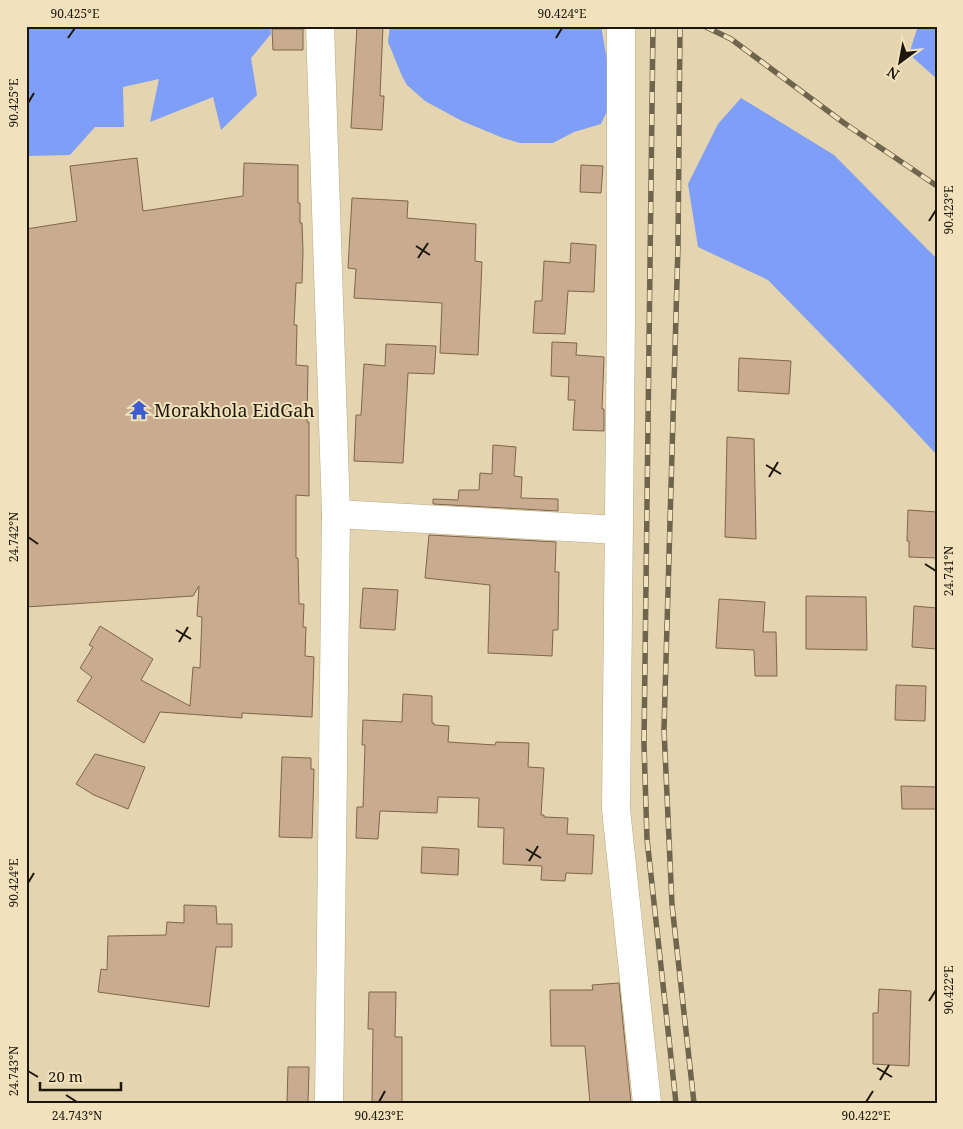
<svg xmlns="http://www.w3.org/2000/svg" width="963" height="1129" font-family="'Noto Serif',serif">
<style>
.water{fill:#7e9ef7}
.building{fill:#c9ac8f;stroke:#7f654a}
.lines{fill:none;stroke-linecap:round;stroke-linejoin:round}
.street-casing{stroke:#b9aa86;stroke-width:29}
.secondary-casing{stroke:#b9aa86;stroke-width:29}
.street{stroke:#fff;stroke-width:28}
.secondary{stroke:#fff;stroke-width:28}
.rail-casing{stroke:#6f654d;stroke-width:5.5}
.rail{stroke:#f1e1bc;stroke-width:4;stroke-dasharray:11;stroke-linecap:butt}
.ticks{fill:none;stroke:#1d1709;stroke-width:2}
.labels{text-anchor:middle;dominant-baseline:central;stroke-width:4;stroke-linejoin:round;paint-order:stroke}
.poi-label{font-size:18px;fill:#1d1709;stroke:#f1e1bc;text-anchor:start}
.neatline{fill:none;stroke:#1d1709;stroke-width:2}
.ticks-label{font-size:12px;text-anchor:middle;fill:#1d1709}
</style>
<rect width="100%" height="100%" fill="#e4d4af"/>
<g class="water">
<path d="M26,26H270L271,34L251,58L257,95L221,130L213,97L150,122L159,79L123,87L124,127H95L70,155L26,156Z"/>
<path d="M390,26H601L609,71L608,109L601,124L574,132L553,143H520L503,138L462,121L425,101L407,85L402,76L388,42Z"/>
<path d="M918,26H937V79L909,54Z"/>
<path d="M741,98L834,155L937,259V455L896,411L768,280L698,247L688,184L718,124Z"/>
</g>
<g class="building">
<path d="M357,26H383L380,96H384L382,130L351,128Z"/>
<path d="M272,29H303V50H273Z"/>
<path d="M137,158L143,211L243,196L244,163L298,165V203H300V223H302L303,252L302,283H296L294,325H297L296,365L308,366L307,422H309V496L296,495V558H298L299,604H304L303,627H306L305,656L314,657L312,717L242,713V718L160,712L144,743L77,701L92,677L80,668L93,647L89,645L100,626L153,659L141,680L190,706L193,667L200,668L202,617L197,616L199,586L193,596L26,607V229L77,221L70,166Z"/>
<path d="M581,165L603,166L601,193L580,192Z"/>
<path d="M352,198L408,201L407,218L476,224L475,261L482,262L478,355L440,353L442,303L354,298L356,269L348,268Z"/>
<path d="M571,243L596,245L594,292L568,291L565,334L533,333L535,301H542L544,261L570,263Z"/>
<path d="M552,342L577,343L576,355L604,357L602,409H604V431L573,430L575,400H568L569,377L551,376Z"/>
<path d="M386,344L436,346L434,374L408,373L403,463L354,461L356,415H361L364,364L385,366Z"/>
<path d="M739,358L791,361L789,394L738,391Z"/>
<path d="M727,437L754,439L756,539L725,537Z"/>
<path d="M493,445L516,447L514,476L522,477L521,498L558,499V511L433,504V499L458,500L459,490H479L480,473L492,474Z"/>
<path d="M908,510L937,512V558L909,557V541H907Z"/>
<path d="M429,535L556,542L555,572H559L558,630H553L552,656L488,653L490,585L425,578Z"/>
<path d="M363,588L398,590L395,630L360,628Z"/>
<path d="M806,596L866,597L867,650L806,649Z"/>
<path d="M719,599L765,602L763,632H776L777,676H755L754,650L716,648Z"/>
<path d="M914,606L937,608V649L912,647Z"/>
<path d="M896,685L926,686L925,721L895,720Z"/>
<path d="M403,694L432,696V723H434V725L449,726L448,742L495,745L496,742L529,743L528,767L544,768L541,815H544V817L568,818L567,834L594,835L592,874L566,873L565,881L541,880L542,866L503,864L504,828L478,827L479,798L438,797L437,813L380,811L378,839L356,838L357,807H363L365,745H362L363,720L402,722Z"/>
<path d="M95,754L145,767L128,809L94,795L76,784Z"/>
<path d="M282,757L311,758V769H314L312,838L279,837Z"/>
<path d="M901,786L937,787V809H902Z"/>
<path d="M422,847L459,849L458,875L421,873Z"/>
<path d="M184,905L216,906L217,924H232V947H216L209,1007L98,992L101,969L107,970L108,936L166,935L167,922L184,923Z"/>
<path d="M619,983L631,1103H590L585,1046H551L550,990H593L592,985Z"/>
<path d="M879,989L911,991L909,1066L873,1064V1013H878Z"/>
<path d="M369,992H396L395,1037H402V1103H372L373,1029H368Z"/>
<path d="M288,1067H309L308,1103H287Z"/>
</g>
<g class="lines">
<defs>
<g id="street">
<path d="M621,26V319L616,809L647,1103"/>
<path d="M336,514L619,530"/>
</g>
<path id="secondary" d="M320,26L336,514L329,1103"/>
</defs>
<use href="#street" class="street-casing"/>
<use href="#secondary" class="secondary-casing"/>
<use href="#street" class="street"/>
<use href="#secondary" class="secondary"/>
<defs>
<g id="rail">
<path d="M653,26L644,744L647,839L676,1103"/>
<path d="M680,26L678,246L664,729L672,905L694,1103"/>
<path d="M704,26L731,39L844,123L937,186"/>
</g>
</defs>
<use href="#rail" class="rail-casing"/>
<use href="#rail" class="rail"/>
</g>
<path class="ticks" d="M68,38L75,28M556,38L562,28M28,103L34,93M929,221L936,210M416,246L430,255M418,258L428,243M766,465L781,474M769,477L778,462M28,537L38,544M925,564L936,571M176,630L191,639M179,642L188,627M526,849L541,858M529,861L538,846M28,883L34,873M929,1001L936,990M877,1068L892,1077M28,1071L38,1077M880,1080L889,1065M66,1095L77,1102M379,1102L385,1091M866,1102L873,1091"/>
<defs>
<symbol id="temple-bare" viewBox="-9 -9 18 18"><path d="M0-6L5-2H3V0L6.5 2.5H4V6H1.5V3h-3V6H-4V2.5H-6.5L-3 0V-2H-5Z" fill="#3d5dcf" stroke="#f1e1bc" stroke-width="2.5" paint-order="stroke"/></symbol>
</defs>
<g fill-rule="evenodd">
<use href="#temple-bare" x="125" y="396" width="28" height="28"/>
</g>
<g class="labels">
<g class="poi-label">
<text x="154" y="410">Morakhola EidGah</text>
</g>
</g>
<rect width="963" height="1129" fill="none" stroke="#f1e1bc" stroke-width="55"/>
<g transform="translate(900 62) rotate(212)" stroke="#f1e1bc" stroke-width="4" paint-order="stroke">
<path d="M0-4L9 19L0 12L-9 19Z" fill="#1d1709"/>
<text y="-8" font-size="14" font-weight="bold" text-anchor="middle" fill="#1d1709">N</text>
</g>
<path d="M40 1082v8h81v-8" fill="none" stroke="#1d1709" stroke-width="2.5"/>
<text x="48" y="1082" font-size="15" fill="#1d1709" stroke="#f1e1bc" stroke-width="4" paint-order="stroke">20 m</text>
<rect x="28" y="28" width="908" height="1074" class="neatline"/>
<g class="ticks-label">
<text x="75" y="18">90.425°E</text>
<text x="562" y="18">90.424°E</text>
<text transform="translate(14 103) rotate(-90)" y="4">90.425°E</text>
<text transform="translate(949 210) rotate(-90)" y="4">90.423°E</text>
<text transform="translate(14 537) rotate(-90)" y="4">24.742°N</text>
<text transform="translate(949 571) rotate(-90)" y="4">24.741°N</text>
<text transform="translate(14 883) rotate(-90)" y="4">90.424°E</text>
<text transform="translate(949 990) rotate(-90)" y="4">90.422°E</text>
<text transform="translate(14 1071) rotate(-90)" y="4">24.743°N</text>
<text x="77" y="1120">24.743°N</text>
<text x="379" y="1120">90.423°E</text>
<text x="866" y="1120">90.422°E</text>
</g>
</svg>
